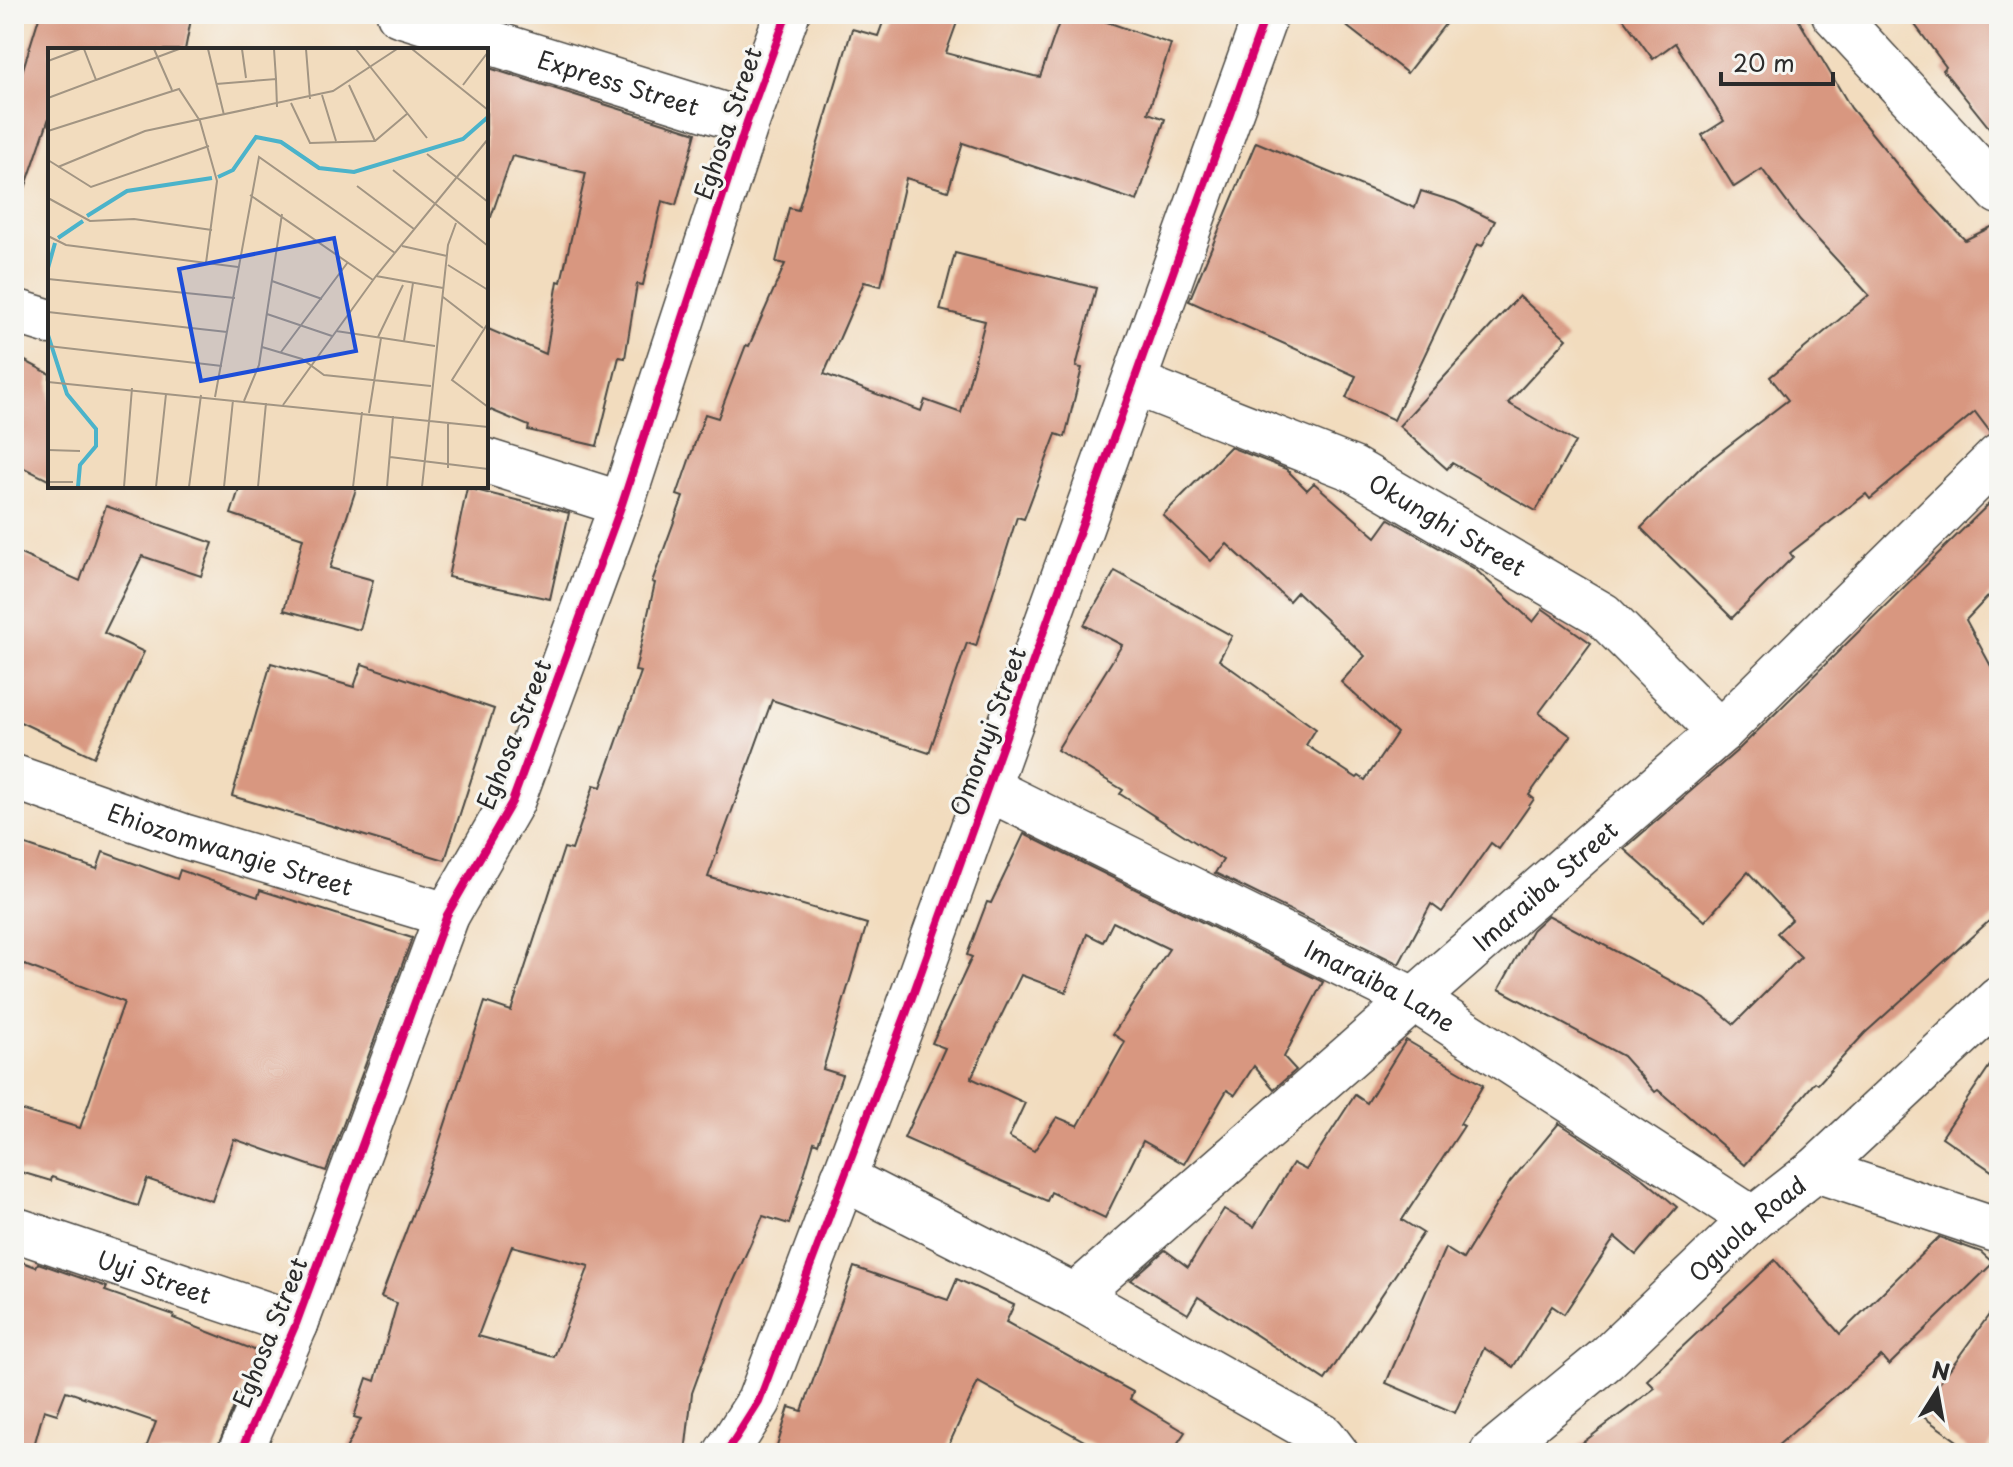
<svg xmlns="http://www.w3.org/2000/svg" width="2013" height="1467" font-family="'Playpen Sans',sans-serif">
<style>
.building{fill:#d89780;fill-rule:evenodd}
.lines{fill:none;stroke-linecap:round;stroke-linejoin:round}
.minor-casing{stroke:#494641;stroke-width:47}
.minor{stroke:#fff;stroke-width:44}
.cycleway-casing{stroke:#f6f6f2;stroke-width:13}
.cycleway{stroke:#d6006c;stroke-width:8}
.labels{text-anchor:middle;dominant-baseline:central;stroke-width:6;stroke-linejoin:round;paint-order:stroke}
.street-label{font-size:24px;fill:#2b2b2b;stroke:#f6f6f2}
.inset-river{fill:none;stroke:#4bb3ca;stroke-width:4}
.inset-road{fill:none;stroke:#a29583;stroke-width:2}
.view{fill:#1d4ed8;fill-opacity:0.15;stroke:#1d4ed8;stroke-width:4}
.inset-edge{fill:none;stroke:#2b2b2b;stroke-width:4}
</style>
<rect width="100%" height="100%" fill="#f6f6f2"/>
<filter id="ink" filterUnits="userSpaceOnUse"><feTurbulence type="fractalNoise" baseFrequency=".0125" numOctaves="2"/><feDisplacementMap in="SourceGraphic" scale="16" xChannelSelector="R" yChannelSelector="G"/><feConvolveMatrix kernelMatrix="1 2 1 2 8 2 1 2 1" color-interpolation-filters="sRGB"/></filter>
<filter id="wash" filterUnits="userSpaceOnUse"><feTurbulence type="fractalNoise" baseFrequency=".006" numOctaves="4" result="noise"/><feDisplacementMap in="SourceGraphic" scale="32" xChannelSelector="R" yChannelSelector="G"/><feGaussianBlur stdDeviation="1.8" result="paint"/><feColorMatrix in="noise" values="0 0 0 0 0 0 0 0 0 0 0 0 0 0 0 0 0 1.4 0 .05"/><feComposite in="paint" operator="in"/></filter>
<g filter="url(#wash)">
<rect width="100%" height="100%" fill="#f2dcbe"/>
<g id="blocks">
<g class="building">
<path d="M40,14H192L185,50H50V115L19,206L14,205V98Z"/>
<path d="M886,14H960L946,53L1034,76L1040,77L1062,14H1084L1171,44L1148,113L1165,119L1137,201L963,143L948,191L906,178L881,286L864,282L824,374L921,411L925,400L961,413L985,321L940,310L955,253L1096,288L1076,367L1082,368L1065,437L1056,434L1024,519L1017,517L976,646L967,643L929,753L772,700L708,877L867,924L823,1069L842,1075L818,1144L814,1142L789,1224L763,1216L728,1294L692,1393L685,1453H344L361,1419L354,1417L367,1378L375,1381L397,1303L381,1297L436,1152L485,1002L511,1011L564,848L572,850L594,785L601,787L641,672L635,671L655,583L652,582L683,497L677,495L705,414L718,418L746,345L749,346L785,264L776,262L789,208L798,210L852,29L878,36ZM512,1246L589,1266L554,1357L478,1336Z"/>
<path d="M1331,14H1453L1407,73Z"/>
<path d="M1620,14H1795L1851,108L1918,190L1965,240L1999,223V432L1991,433L1975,412L1870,499L1866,494L1790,553L1793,557L1732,618L1641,528L1702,466L1788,400L1770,377L1869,295L1800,220L1762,169L1734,187L1702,135L1724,121L1675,43L1653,59Z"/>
<path d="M1907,14H1999V140L1943,70L1946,67Z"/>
<path d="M486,67L696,133L676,205L662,201L643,285L637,284L625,358L619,357L597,446L528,430L529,426L486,408V328L546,354L558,281L561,282L586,173L512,156L491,217H486Z"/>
<path d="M1256,142L1415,208L1421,191L1456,202L1495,221L1482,246L1477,244L1394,420L1346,398L1356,376L1189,301Z"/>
<path d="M1519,296L1567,339L1508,403L1575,442L1536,511L1452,463L1447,469L1399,426Z"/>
<path d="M14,355L50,374V481L14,463Z"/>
<path d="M1230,447L1286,469L1307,490L1314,483L1376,537L1389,519L1475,569L1533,622L1543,609L1591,643L1539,713L1571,736L1529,795L1534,799L1499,849L1491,843L1442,912L1431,904L1399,964L1215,873L1223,860L1120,794L1123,790L1057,750L1122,645L1084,625L1115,571L1232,636L1219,660L1316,729L1306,745L1357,778L1359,776L1365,780L1397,733L1341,682L1365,656L1297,592L1289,601L1227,544L1211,561L1163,515Z"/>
<path d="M240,486H357L330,568L373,580L360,630L284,610L303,538L231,514Z"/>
<path d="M467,488L569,513L550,599L448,577Z"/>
<path d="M1999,494V585L1966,620L1999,681V912L1865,1033L1818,1084L1815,1082L1745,1165L1658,1090L1655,1092L1623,1056L1499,989L1532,930L1548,915L1705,999L1734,1024L1801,957L1777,933L1792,919L1748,872L1705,921L1624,849L1738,750Z"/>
<path d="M106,506L213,543L201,576L142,556L104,633L144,652L94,757L14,719V551L80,581Z"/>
<path d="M271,663L354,687L362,664L494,709L445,860L232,796Z"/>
<path d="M1024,834L1323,982L1284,1057L1296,1070L1274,1089L1254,1066L1235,1095L1227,1090L1184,1164L1143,1141L1105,1218L1051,1192L1047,1201L904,1138L945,1048L932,1043L972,957L967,955L987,902L991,903ZM1113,922L1169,949L1113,1034L1125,1042L1078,1126L1057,1117L1034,1151L1009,1137L1025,1103L971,1078L1021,975L1066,992L1087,934L1103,942Z"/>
<path d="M14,841L97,869L103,852L177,879L180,870L258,897L260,890L412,938L326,1171L234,1139L212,1201L147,1179L138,1206L52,1177L51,1181L14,1170V1108L80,1128L124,1002L14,961Z"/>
<path d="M1406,1040L1483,1085L1460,1124L1464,1126L1402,1220L1423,1233L1325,1380L1198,1297L1188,1314L1131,1280L1165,1250L1188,1267L1224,1209L1254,1227L1293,1163L1306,1170L1355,1095L1367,1103Z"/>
<path d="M1999,1052V1176L1942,1137Z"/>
<path d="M1559,1123L1639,1175L1677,1207L1636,1255L1615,1237L1564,1314L1552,1306L1513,1367L1484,1348L1455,1413L1386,1383L1445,1248L1463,1259L1510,1182Z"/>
<path d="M1939,1237L1981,1252L1993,1263L1889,1365L1881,1356L1769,1453H1569L1655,1388L1647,1380L1775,1260L1840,1334Z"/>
<path d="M14,1259L36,1267L38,1263L107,1287L105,1291L174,1315L173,1318L257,1351L215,1453H144L156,1422L66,1391L57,1414L44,1410L32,1453H14Z"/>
<path d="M854,1267L948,1300L957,1279L1014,1305L1006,1322L1133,1392L1130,1399L1185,1432L1171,1453H1106L978,1382L945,1453H775L789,1407L802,1411Z"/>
<path d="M1999,1301V1433L1985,1453H1974L1918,1413Z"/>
</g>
</g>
</g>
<g filter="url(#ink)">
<use href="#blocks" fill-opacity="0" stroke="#494641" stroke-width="2"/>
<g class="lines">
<defs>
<g id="minor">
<path id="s1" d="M399,14L747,122"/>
<path d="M1834,14L1999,192"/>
<path d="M14,311L50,322"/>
<path id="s2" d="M1135,383L1353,469L1603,615L1720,732"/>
<path d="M486,461L622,504"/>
<path id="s3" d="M14,777L183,836L447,915"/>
<path id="s4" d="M987,788L1415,1000L1753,1219"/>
<path d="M1816,1170L1999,1231"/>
<path d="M843,1178L1075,1296L1323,1436L1336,1453"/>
<path id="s5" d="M14,1229L296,1324"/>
<path id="s6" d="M1075,1296L1720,732L1999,456"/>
<path d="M240,1453L296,1324L447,915L512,802L622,504L747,122L787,14"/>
<path d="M726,1453L759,1401L906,1014L1266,14"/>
<path id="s7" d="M1492,1453L1605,1360L1753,1219L1816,1170L1999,999"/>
</g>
</defs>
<use href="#minor" class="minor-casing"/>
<use href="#minor" class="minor"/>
<defs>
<g id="cycleway">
<path d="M240,1453L296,1324L447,915L512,802L622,504L747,122L787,14"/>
<path d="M726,1453L759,1401L906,1014L1266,14"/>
</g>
</defs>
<use href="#cycleway" class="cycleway-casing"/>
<use href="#cycleway" class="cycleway"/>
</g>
</g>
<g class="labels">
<g class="street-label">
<text stroke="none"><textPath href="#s1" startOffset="230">Express Street</textPath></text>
<text transform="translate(727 123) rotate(-71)">Eghosa Street</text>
<text stroke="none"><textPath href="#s2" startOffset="344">Okunghi Street</textPath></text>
<text transform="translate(987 731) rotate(-70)">Omoruyi Street</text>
<text transform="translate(513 734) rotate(-68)">Eghosa Street</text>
<text stroke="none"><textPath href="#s3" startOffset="228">Ehiozomwangie Street</textPath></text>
<text stroke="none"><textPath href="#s6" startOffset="624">Imaraiba Street</textPath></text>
<text stroke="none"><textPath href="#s4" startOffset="440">Imaraiba Lane</textPath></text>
<text stroke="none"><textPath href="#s7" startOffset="340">Oguola Road</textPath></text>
<text stroke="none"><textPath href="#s5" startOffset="148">Uyi Street</textPath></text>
<text transform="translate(269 1332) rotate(-68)">Eghosa Street</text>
</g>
</g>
<g transform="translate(48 48)">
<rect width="440" height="440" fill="#f2dcbe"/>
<path class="inset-river" d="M170,129L185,122L208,89L233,94L271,120L306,124L415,91L440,69M39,168L79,143L164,130M10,190L35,173M0,220L7,195M0,287L19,346L48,381V398L32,417L30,439"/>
<path class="inset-road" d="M106,1L124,42M160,1L176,67M194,1L198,30M226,1L228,31M258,1L262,51M308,1L379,90M364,1L440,62M0,13L32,1M48,32L131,1M168,36L228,31L229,59M301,37L327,93M415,37L440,4M274,47L288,93M0,50L48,32L36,1M243,55L262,95L327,93L360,65M0,83L131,41L152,73L169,133L158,215M379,106L440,154M0,112L43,139L161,98M10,119L97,83L285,43L349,1M345,122L440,198M309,138L366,181M202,147L325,232M0,150L42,173L86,171L164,182M0,188L18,197L190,219M354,198L399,208M400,217L440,242M328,228L395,240M0,231L187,250M224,233L274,251M395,249L435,280M0,264L179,284M219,266L284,288M440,275L404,332L440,359M288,283L387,298M330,289L355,237M356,293L365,235M0,298L174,318M214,299L254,311L276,327L383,338M233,304L300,214M0,334L440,379M167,349L211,109L347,205M196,353L211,317L234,166M235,357L328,228L440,91M321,365L333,290M0,402L32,403M342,409L440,421M400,420V375M0,434H25M76,439L84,340M108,439L118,346M141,439L153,347M176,439L185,352M210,439L218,355M305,439L314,364M339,439L345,368M374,439L400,197L408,175"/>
<path class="view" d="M286,190L308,303L153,333L131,221Z"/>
<rect width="440" height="440" class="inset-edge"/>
</g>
<rect width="2013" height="1467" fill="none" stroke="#f6f6f2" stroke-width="48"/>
<g transform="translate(1937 1391) rotate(11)" stroke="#f6f6f2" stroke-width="6" paint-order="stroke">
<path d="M0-6L14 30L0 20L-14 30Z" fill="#2b2b2b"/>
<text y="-12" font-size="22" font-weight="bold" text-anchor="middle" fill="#2b2b2b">N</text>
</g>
<path d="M1721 72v12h112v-12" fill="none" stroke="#2b2b2b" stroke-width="4"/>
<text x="1733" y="72" font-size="24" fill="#2b2b2b" stroke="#f6f6f2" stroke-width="6" paint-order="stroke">20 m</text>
</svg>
